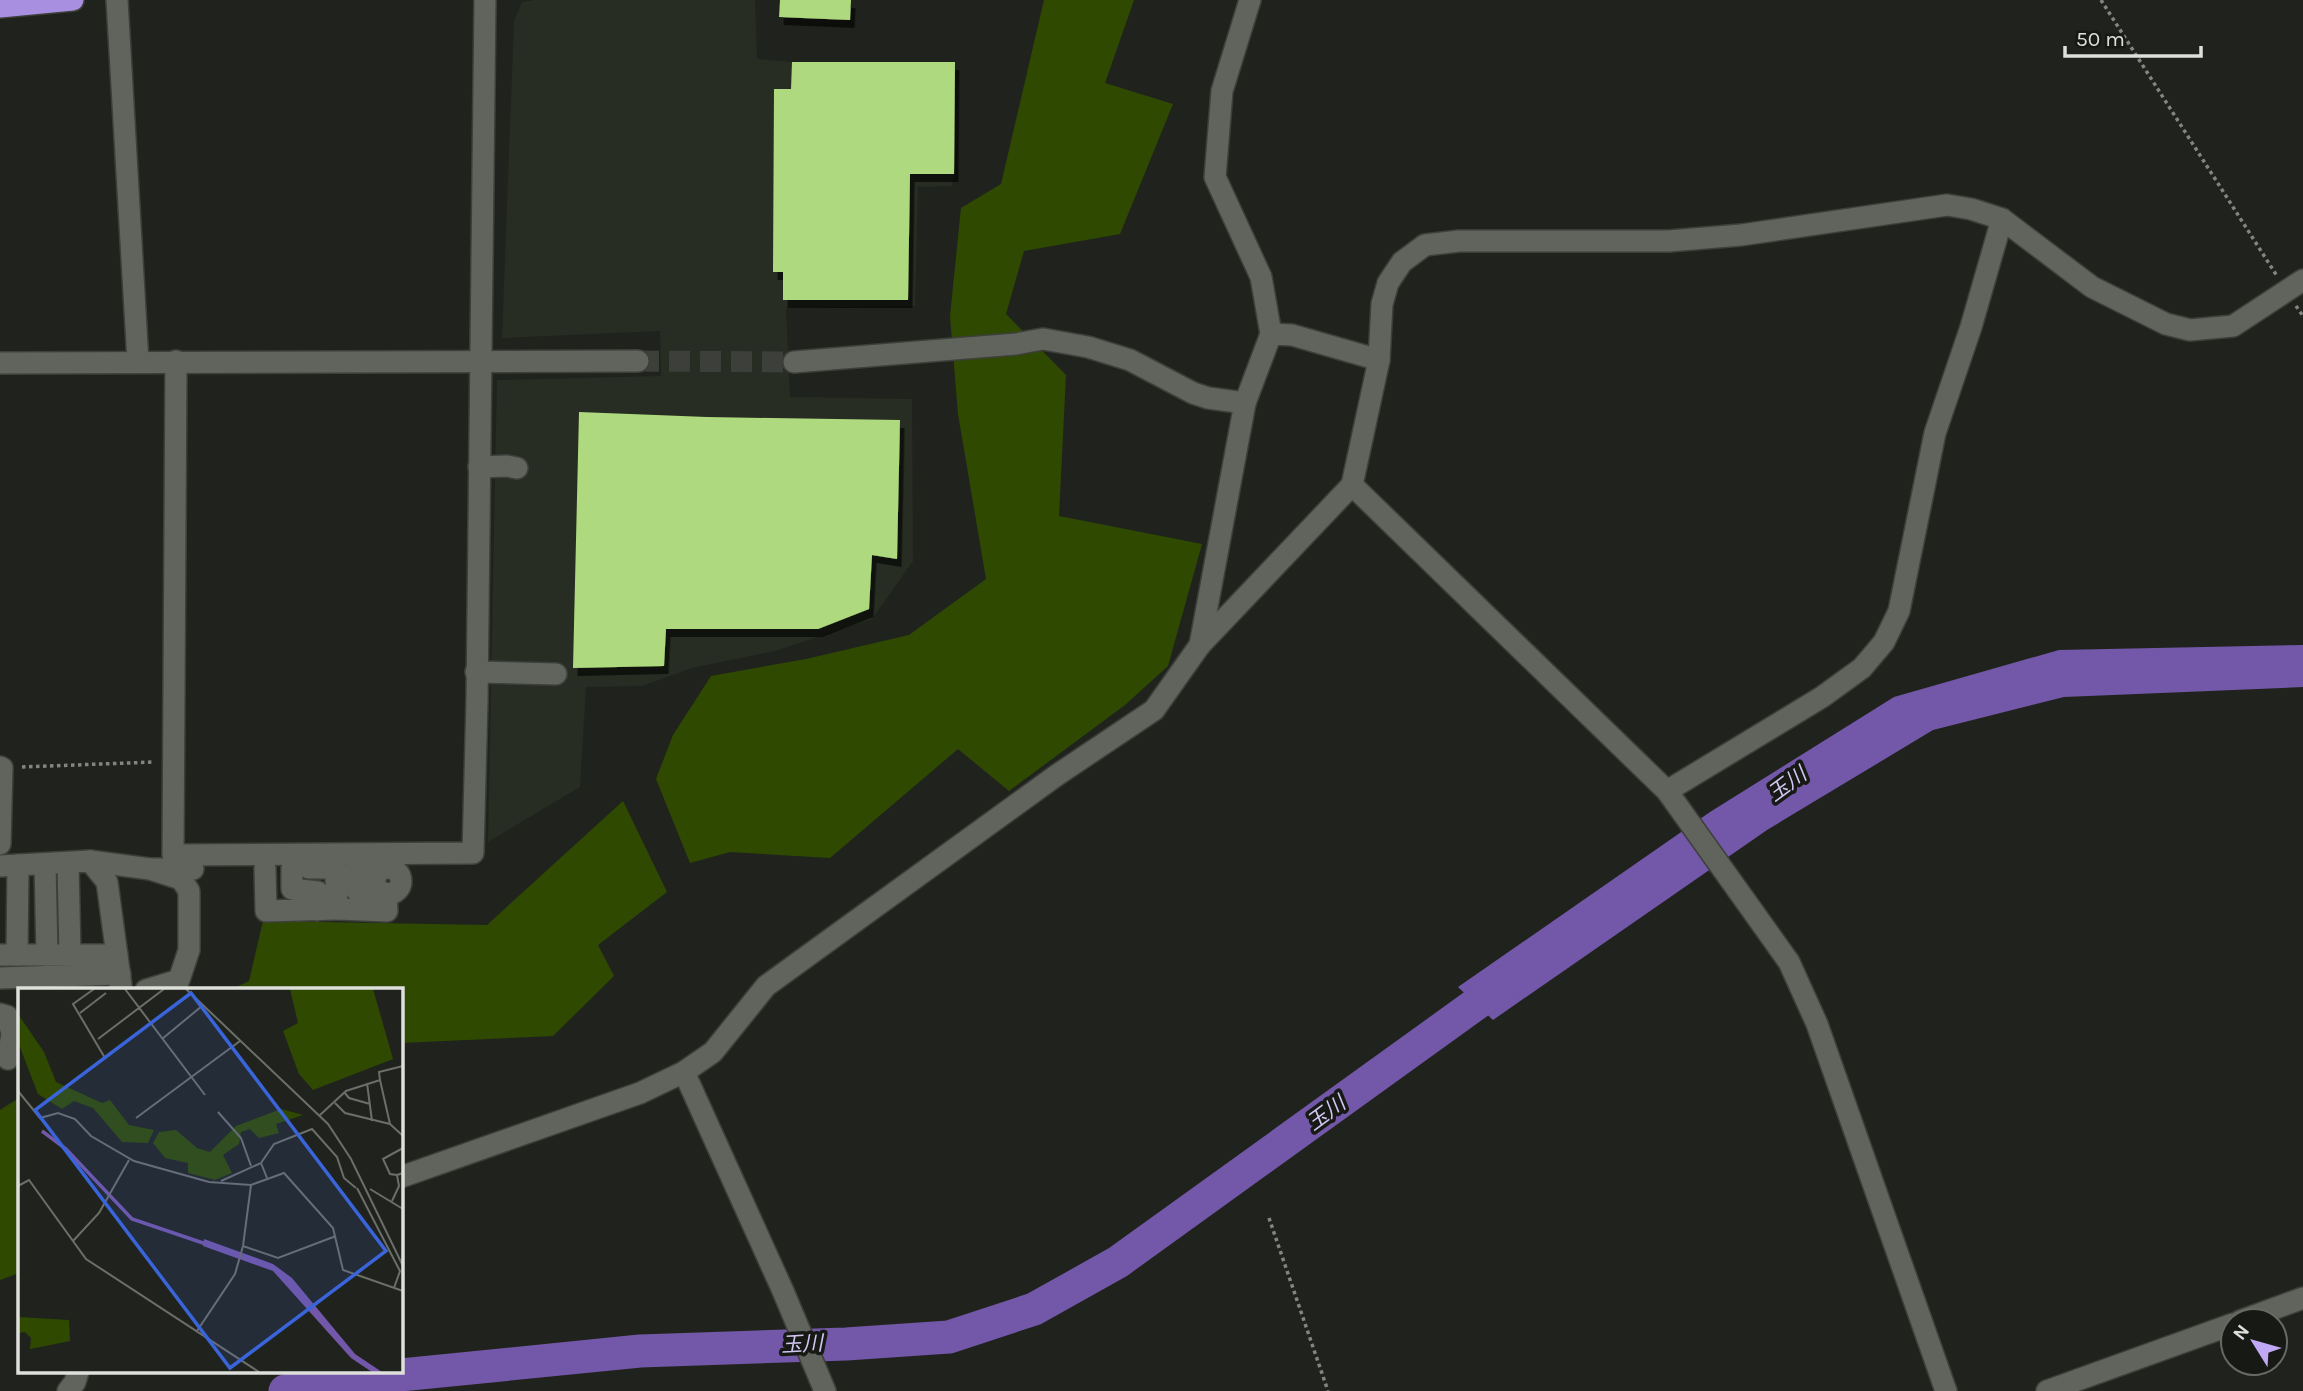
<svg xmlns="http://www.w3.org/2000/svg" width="2303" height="1391" font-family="Karla,'Noto Sans JP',sans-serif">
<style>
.built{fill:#272d22}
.green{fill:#2f4a00}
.water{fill:#7357a8}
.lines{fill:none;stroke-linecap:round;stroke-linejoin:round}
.river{stroke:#7357a8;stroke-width:33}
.building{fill:#afd97e;filter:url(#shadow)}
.minor-tunnel{stroke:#3c3f3a;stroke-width:21;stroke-dasharray:21 10;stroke-linecap:butt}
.minor-casing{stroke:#3d3f3a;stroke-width:24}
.highway-casing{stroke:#3d3f3a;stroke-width:24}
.path{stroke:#838580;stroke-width:3.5;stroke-dasharray:3.5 3.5;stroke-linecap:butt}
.minor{stroke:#60645d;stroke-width:21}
.highway{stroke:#a98fdf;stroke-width:21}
.labels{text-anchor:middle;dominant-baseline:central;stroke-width:7;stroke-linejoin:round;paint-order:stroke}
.water-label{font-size:21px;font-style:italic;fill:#d2c6f2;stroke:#171914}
.inset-river{fill:none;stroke:#7357a8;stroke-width:3.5}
.inset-road{fill:none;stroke:#6c6f69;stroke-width:2}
.view{fill:#3a64d9;fill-opacity:0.15;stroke:#3a64d9;stroke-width:3.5}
.inset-edge{fill:none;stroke:#dee0dc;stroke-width:3.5}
</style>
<defs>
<filter id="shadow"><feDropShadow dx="4.5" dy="8" stdDeviation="0" flood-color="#0009"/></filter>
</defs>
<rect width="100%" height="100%" fill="#20231d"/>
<path class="built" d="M535,0H755L757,59L792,62H955L954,174L952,186L918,187L915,306L786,308L790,397L912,399L913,561L872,619L775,651L692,668L642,686L586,687L580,787L488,842L497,380L661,376L660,331L502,338L514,21L522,2Z"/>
<g class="green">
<path d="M1044,0H1134L1105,83L1173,104L1120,234L1024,251L1006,314L1066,375L1059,516L1202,544L1168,666L1125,705L1009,791L958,749L830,858L730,852L690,863L656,779L673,735L711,676L806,659L909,635L986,579L958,414L950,316L961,208L1001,184Z"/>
<path d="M623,801L667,892L598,945L614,976L553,1036L401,1043V990H230L249,981L263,921L487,925Z"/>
<path d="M19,1098V1273L0,1280V1110Z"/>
</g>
<path class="water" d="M2303,645V687L2064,697L1933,730L1767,830L1493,1020L1458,987L1710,812L1894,697L2059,650Z"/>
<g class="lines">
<path class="river" d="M285,1391L351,1380L640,1351L846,1344L949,1337L1034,1309L1118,1262L1512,978"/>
</g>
<g class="building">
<path d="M780,0H851L850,20L779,17Z"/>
<path d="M792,62H955L954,174H910L908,300H783V272H773L774,89H791Z"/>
<path d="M579,412L707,417L900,420L897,559L872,555L869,609L818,629H666L664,666L573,668Z"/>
</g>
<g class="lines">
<path class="minor-tunnel" d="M638,361L794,362"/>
<defs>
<g id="minor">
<path d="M117,0L138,362"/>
<path d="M1250,0L1222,91L1215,177L1261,277L1271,334"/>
<path d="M176,361L173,855L473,853L477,700L485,0"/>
<path d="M794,362L1016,344L1043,339L1088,347L1130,360L1193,393L1208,398L1245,403"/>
<path d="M0,363L638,361"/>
<path d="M479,467L507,466L517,468"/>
<path d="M1352,485L1667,791L1789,962L1817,1024L1946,1391"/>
<path d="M1200,645L1245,403L1271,334L1292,335L1379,360"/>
<path d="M476,672L556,674"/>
<path d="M0,767L2,768L0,844"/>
<path d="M1667,791L1822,697L1862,668L1884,642L1899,611L1935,433L1971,327L2002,219"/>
<path d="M90,861L150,869L181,879L189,891V950L179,980L146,990"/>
<path d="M68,863L70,955"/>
<path d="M45,864L47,955"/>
<path d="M0,866L90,861L107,882L121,985L119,990"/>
<path d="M265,868L266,911L337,909L336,868H309"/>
<path d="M292,868V889L318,892L317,910"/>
<circle cx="388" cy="881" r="13"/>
<path d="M150,869H193"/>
<path d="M336,880L350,882L353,873L360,870L367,873L371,877L369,891L358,892L350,882"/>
<path d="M337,909L387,911L386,893"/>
<path d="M0,955H117"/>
<path d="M17,955L18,865"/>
<path d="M0,978L120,974"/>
<path d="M0,1014L7,1016L12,1033L8,1059"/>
<path d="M684,1072L783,1291L825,1391"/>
<path d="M401,1177L640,1093L684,1072L713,1052L766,986L1057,775L1154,710L1200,645L1352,485L1379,360L1382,304L1388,283L1402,262L1425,245L1459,241H1669L1741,235L1947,205L1971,209L2002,219L2092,287L2166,324L2190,330L2233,326L2303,280"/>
<path d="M2240,1321L2303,1298"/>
<path d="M68,1391L75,1382L78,1372"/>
<path d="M2047,1391L2233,1324"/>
</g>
<path id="highway" d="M0,7L73,0"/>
</defs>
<use href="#minor" class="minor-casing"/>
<use href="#highway" class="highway-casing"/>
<g class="path">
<path d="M2101,0L2277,276"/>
<path d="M2296,306L2303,316"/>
<path d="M22,767L154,762"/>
<path d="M1269,1218L1328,1391"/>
</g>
<use href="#minor" class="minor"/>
<use href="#highway" class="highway"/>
</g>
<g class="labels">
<g class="water-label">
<text transform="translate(1787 784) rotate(-36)">玉川</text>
<text transform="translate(1326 1113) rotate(-36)">玉川</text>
<text transform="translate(802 1344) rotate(-3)">玉川</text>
</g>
</g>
<g transform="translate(18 988)">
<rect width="385" height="385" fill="#20231d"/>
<path d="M272,1H355L375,71L295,102L281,86L265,43L280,35ZM0,26L26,64L38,94L84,115L92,112L111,137L136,142L130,155L104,154L75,120L56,113L44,121L20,106L0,54ZM263,121L285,127L258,136L261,145L241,150L232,141L223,144L221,156L205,167L214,185L197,192L170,185V175L147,170L135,155L141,144L158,142L179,160L192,164L218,138ZM0,329L51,332L52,353L12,361L13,350L7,344L0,345Z" fill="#2f4a00"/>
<path d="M186,251L255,276L274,290L337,366L364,384H354L333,370L255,283L185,258Z" fill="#7357a8"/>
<path class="inset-river" d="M24,143L48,161L114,231L191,257"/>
<path class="inset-road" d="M107,1L187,107M168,1L310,136L333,171L385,278M62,25L88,5M80,51L146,1M144,51L184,18M76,78L87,70L55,16L76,1M362,92L361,84L385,78M349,95L354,133M0,103L22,130L40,125L57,131L73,148L116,173L191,194L233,197L266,185L315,240L325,282L385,303M326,104L331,110L352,116M317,115L327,125L372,136M200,124L223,150L233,178M302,127L328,103L362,92L372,136L385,148M118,130L222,53M243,175L256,156L294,141L319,169L326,190L338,200M379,187L372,186L365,171L385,160M203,193L243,175L249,190M0,198L11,192L68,271L241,384M339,200L382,283L376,300M352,201L385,221M374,213L381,198L379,187L385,185M55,253L81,225L111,172M225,258L260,270L318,248M179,343L217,286L225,258L233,197"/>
<path class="view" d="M173,5L368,263L212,380L17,122Z"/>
<rect width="385" height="385" class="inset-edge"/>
</g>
<g transform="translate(2254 1342) rotate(307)"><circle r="33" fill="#171914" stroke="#676964" stroke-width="2"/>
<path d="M0-5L12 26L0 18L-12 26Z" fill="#c0a8f4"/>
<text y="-10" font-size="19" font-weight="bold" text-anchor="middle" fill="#dee0dc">N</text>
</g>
<path d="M2065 46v10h136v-10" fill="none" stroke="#dee0dc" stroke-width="3.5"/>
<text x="2076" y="46" font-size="21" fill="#dee0dc" stroke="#171914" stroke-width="5" paint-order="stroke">50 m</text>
</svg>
